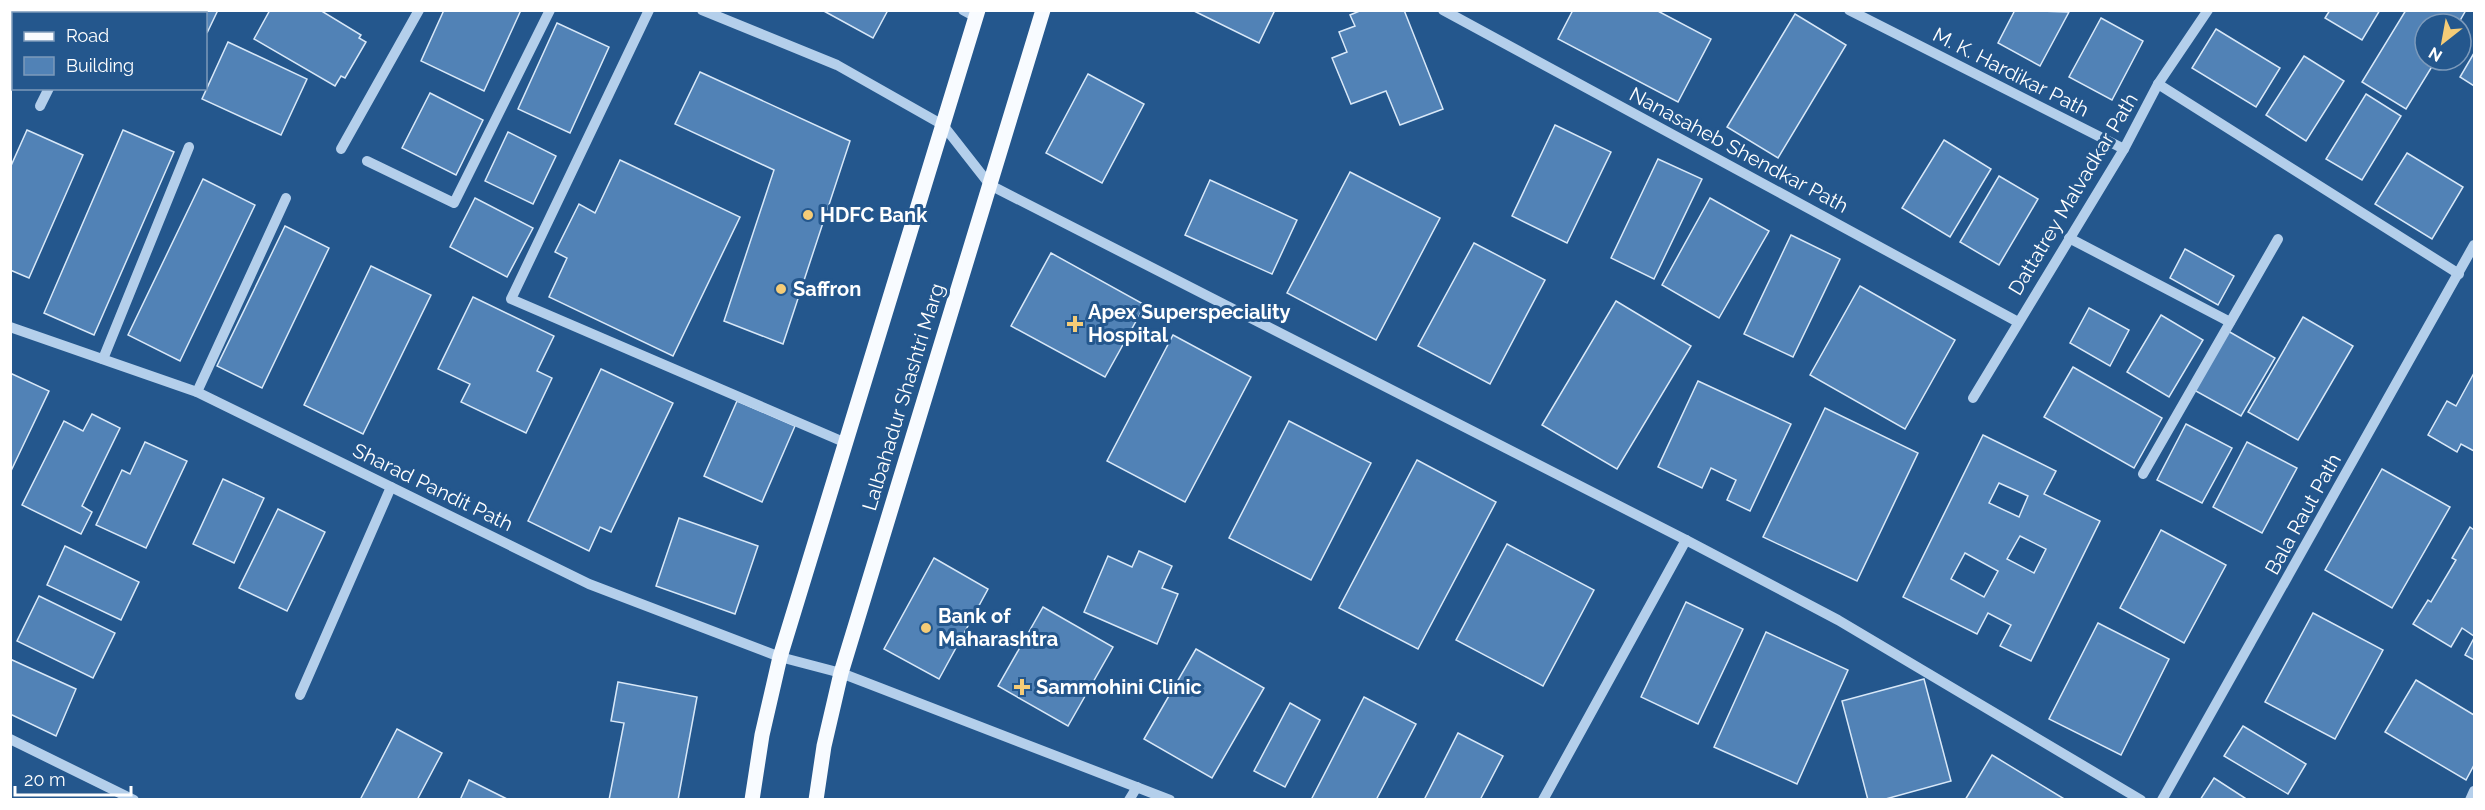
<svg xmlns="http://www.w3.org/2000/svg" width="2485" height="810" font-family="Raleway,sans-serif">
<style>
.building{fill:#5182b6;stroke:#d8e8f8;stroke-width:1.5;fill-rule:evenodd}
.lines{fill:none;stroke-linecap:round;stroke-linejoin:round}
.minor{stroke:#b4cfeb;stroke-width:10}
.major{stroke:#f8fbff;stroke-width:15}
.poi-dot{fill:#f5cc77;stroke:#24578d;stroke-width:2}
.labels{text-anchor:middle;dominant-baseline:central;stroke-width:6;stroke-linejoin:round;paint-order:stroke}
.street-label{font-size:20px;fill:#fff;stroke:#24578d}
.poi-label{font-size:20px;font-weight:bold;fill:#fff;stroke:#24578d;text-anchor:start}
</style>
<rect width="100%" height="100%" fill="#24578d"/>
<g class="building">
<path d="M10,10H44L43,14H14V20L10,18Z"/>
<path d="M165,10H218L207,33L206,14H171Z"/>
<path d="M270,10H320L361,35L359,38L366,42L345,78L341,76L335,86L254,39Z"/>
<path d="M444,10H521L484,91L421,61Z"/>
<path d="M822,10H888L873,38Z"/>
<path d="M1192,10H1275L1259,43Z"/>
<path d="M1362,10H1404L1443,109L1400,125L1386,91L1351,104L1332,58L1347,52L1339,32L1355,26L1350,15Z"/>
<path d="M1573,10H1656L1711,39L1678,102L1558,39Z"/>
<path d="M2015,10L2069,12L2040,66L1998,43Z"/>
<path d="M2330,10H2380L2362,40L2325,18Z"/>
<path d="M2406,10H2466L2458,24H2425V60H2436L2406,109L2362,82Z"/>
<path d="M1795,14L1846,45L1778,158L1727,127Z"/>
<path d="M2101,18L2143,41L2112,100L2069,77Z"/>
<path d="M557,23L609,47L570,133L518,109Z"/>
<path d="M2216,29L2280,68L2256,107L2192,68Z"/>
<path d="M228,42L307,79L281,135L202,99Z"/>
<path d="M2474,53V86L2460,77Z"/>
<path d="M2304,56L2344,81L2306,141L2266,115Z"/>
<path d="M700,72L850,141L783,344L724,321L774,170L675,124Z"/>
<path d="M1088,74L1144,104L1102,183L1046,153Z"/>
<path d="M430,93L483,120L456,175L402,148Z"/>
<path d="M2366,94L2401,116L2362,180L2326,159Z"/>
<path d="M1555,125L1611,152L1567,243L1512,216Z"/>
<path d="M27,130L83,155L29,278L10,270V168Z"/>
<path d="M123,130L174,152L94,335L44,313Z"/>
<path d="M508,132L556,156L533,204L485,181Z"/>
<path d="M1944,140L1991,169L1950,237L1902,208Z"/>
<path d="M2407,153L2463,187L2432,239L2375,204Z"/>
<path d="M1658,159L1702,179L1654,279L1611,258Z"/>
<path d="M620,160L740,217L673,356L549,297L567,258L555,252L579,204L595,213Z"/>
<path d="M1350,172L1440,218L1376,340L1287,293Z"/>
<path d="M1999,176L2038,199L1999,265L1960,242Z"/>
<path d="M203,179L255,205L180,361L128,335Z"/>
<path d="M1210,180L1297,220L1272,274L1185,235Z"/>
<path d="M475,198L533,228L507,277L450,247Z"/>
<path d="M1710,198L1769,231L1719,318L1662,285Z"/>
<path d="M285,226L329,248L262,388L217,366Z"/>
<path d="M1791,235L1840,259L1793,357L1744,334Z"/>
<path d="M1474,243L1545,280L1490,384L1418,346Z"/>
<path d="M2185,249L2234,276L2218,305L2170,278Z"/>
<path d="M1051,253L1145,305L1105,377L1011,326Z"/>
<path d="M371,266L431,295L363,434L304,405Z"/>
<path d="M1860,286L1955,340L1905,429L1810,375Z"/>
<path d="M473,297L554,336L537,371L552,378L526,433L461,402L470,384L438,369Z"/>
<path d="M1616,301L1691,346L1617,469L1542,425Z"/>
<path d="M2089,308L2129,330L2110,366L2070,343Z"/>
<path d="M2161,315L2203,340L2169,397L2127,372Z"/>
<path d="M2303,317L2353,346L2298,440L2248,412Z"/>
<path d="M2228,331L2275,358L2241,416L2194,390Z"/>
<path d="M1173,335L1251,377L1185,502L1107,461Z"/>
<path d="M2073,367L2162,418L2134,468L2044,417Z"/>
<path d="M601,369L673,403L611,532L600,527L589,551L528,521Z"/>
<path d="M10,373L49,391L10,473Z"/>
<path d="M2474,373V451L2461,444L2457,452L2428,435L2447,401L2456,406Z"/>
<path d="M1698,381L1791,424L1750,511L1727,500L1736,480L1711,468L1702,488L1658,467Z"/>
<path d="M737,401L795,426L762,502L704,476Z"/>
<path d="M1825,408L1918,453L1857,581L1763,537Z"/>
<path d="M92,414L120,428L82,506L92,512L81,534L22,505L64,421L83,431Z"/>
<path d="M1289,421L1371,463L1311,580L1229,538Z"/>
<path d="M2186,424L2232,448L2202,503L2157,480Z"/>
<path d="M1983,435L2056,471L2044,494L2100,521L2031,661L2000,646L2011,625L1988,613L1977,634L1903,597ZM1999,483L2028,496L2019,517L1989,503ZM2020,536L2046,549L2034,573L2007,559ZM1965,553L1998,571L1984,597L1951,579Z"/>
<path d="M145,442L187,461L146,548L96,525L122,470L130,474Z"/>
<path d="M2247,442L2297,468L2262,533L2213,507Z"/>
<path d="M1417,460L1496,502L1418,649L1339,608Z"/>
<path d="M2382,469L2450,507L2392,608L2325,570Z"/>
<path d="M223,479L264,498L234,563L193,544Z"/>
<path d="M278,509L325,532L287,611L239,588Z"/>
<path d="M679,518L758,546L735,614L656,586Z"/>
<path d="M2470,527L2474,530V636L2462,628L2451,647L2413,624L2428,600L2431,602L2456,560L2452,558Z"/>
<path d="M2161,530L2226,565L2184,643L2120,608Z"/>
<path d="M1507,544L1594,590L1543,686L1456,640Z"/>
<path d="M65,546L139,582L121,620L47,585Z"/>
<path d="M1139,551L1172,566L1162,588L1178,594L1157,644L1084,612L1108,556L1132,567Z"/>
<path d="M934,558L988,589L939,679L884,649Z"/>
<path d="M39,596L115,633L93,678L17,641Z"/>
<path d="M1686,602L1743,629L1698,724L1641,697Z"/>
<path d="M1043,607L1113,647L1068,726L998,686Z"/>
<path d="M2313,613L2383,650L2335,739L2265,702Z"/>
<path d="M2098,623L2169,659L2121,755L2049,719Z"/>
<path d="M1766,632L1848,670L1797,784L1714,747Z"/>
<path d="M2474,638V660L2465,655Z"/>
<path d="M1196,649L1264,688L1212,778L1144,739Z"/>
<path d="M10,659L76,689L56,736L10,714Z"/>
<path d="M1924,679L1951,781L1882,800H1868L1842,701Z"/>
<path d="M2416,680L2474,715V765L2466,780L2385,732Z"/>
<path d="M618,682L697,697L678,800H609L624,723L611,721Z"/>
<path d="M1364,697L1416,724L1376,800H1311Z"/>
<path d="M1290,703L1320,720L1285,787L1254,771Z"/>
<path d="M2243,726L2306,764L2288,794L2224,756Z"/>
<path d="M397,729L442,753L417,800H360Z"/>
<path d="M1458,733L1503,756L1480,800H1424Z"/>
<path d="M1992,755L2066,800H1965Z"/>
<path d="M2214,778L2248,800H2200Z"/>
<path d="M469,780L509,800H460Z"/>
</g>
<g class="lines">
<g class="minor">
<path d="M649,10L511,299L846,443"/>
<path d="M702,10L837,65L943,125L990,185L1686,540L1838,620L2141,800"/>
<path d="M963,10L976,17"/>
<path d="M1443,10L2018,322"/>
<path d="M1849,10L2124,149"/>
<path d="M88,14L90,10"/>
<path d="M2158,84L2459,274"/>
<path d="M40,106L49,88"/>
<path d="M341,149L419,10"/>
<path d="M367,161L454,203L550,10"/>
<path d="M2069,238L2230,322"/>
<path d="M10,327L197,392L589,584L780,657L841,673L880,688L1170,800"/>
<path d="M103,359L189,147"/>
<path d="M197,392L286,198"/>
<path d="M1973,398L2124,149L2158,84L2208,10"/>
<path d="M2143,474L2278,239"/>
<path d="M300,695L391,487"/>
<path d="M10,739L134,800"/>
<path d="M1129,800L1137,787"/>
<path d="M1543,800L1686,540"/>
<path d="M2162,800L2474,245"/>
<path d="M2470,800L2474,791"/>
</g>
<g class="major">
<path d="M752,800L762,735L780,657L978,10"/>
<path d="M816,800L824,746L841,673L1043,10"/>
</g>
</g>
<g class="poi-dot">
<circle cx="808" cy="215" r="6"/>
<circle cx="781" cy="289" r="6"/>
<path d="M1072 315h6v6h6v6h-6v6h-6v-6h-6v-6h6z"/>
<circle cx="926" cy="628" r="6"/>
<path d="M1019 678h6v6h6v6h-6v6h-6v-6h-6v-6h6z"/>
</g>
<g class="labels">
<g class="street-label">
<text transform="translate(2011 72) rotate(27)">M. K. Hardikar Path</text>
<text transform="translate(1739 150) rotate(28)">Nanasaheb Shendkar Path</text>
<text transform="translate(2073 194) rotate(-59)">Dattatrey Malvadkar Path</text>
<text transform="translate(903 397) rotate(-73)">Lalbahadur Shashtri Marg</text>
<text transform="translate(433 487) rotate(26)">Sharad Pandit Path</text>
<text transform="translate(2303 514) rotate(-61)">Bala Raut Path</text>
</g>
<g class="poi-label">
<text x="820" y="215">HDFC Bank</text>
<text x="793" y="289">Saffron</text>
<text x="1088" y="312">Apex Superspeciality<tspan x="1088" dy="23">Hospital</tspan></text>
<text x="938" y="616">Bank of<tspan x="938" dy="23">Maharashtra</tspan></text>
<text x="1036" y="687">Sammohini Clinic</text>
</g>
</g>
<rect width="2485" height="810" fill="none" stroke="#ffffff" stroke-width="24"/>
<rect x="12" y="12" width="195" height="78" fill="#24578d" stroke="#7c9abb" stroke-width="1.5"/>
<rect x="24" y="32" width="30" height="9" fill="#f8fbff" stroke="#7c9abb" stroke-width="1.5"/>
<text x="66" y="42" font-size="18" fill="#ffffff">Road</text>
<rect x="24" y="57" width="30" height="18" fill="#5182b6" stroke="#7c9abb" stroke-width="1.5"/>
<text x="66" y="72" font-size="18" fill="#ffffff">Building</text>
<g transform="translate(2443 42) rotate(211)"><circle r="28" fill="#24578d" stroke="#7c9abb" stroke-width="1.5"/>
<path d="M0-4.5L10 22L0 15L-10 22Z" fill="#f5cc77"/>
<text y="-9" font-size="16" font-weight="bold" text-anchor="middle" fill="#ffffff">N</text>
</g>
<path d="M15 786v9h116v-9" fill="none" stroke="#ffffff" stroke-width="3"/>
<text x="24" y="786" font-size="18" fill="#ffffff" stroke="#24578d" stroke-width="4.5" paint-order="stroke">20 m</text>
</svg>
